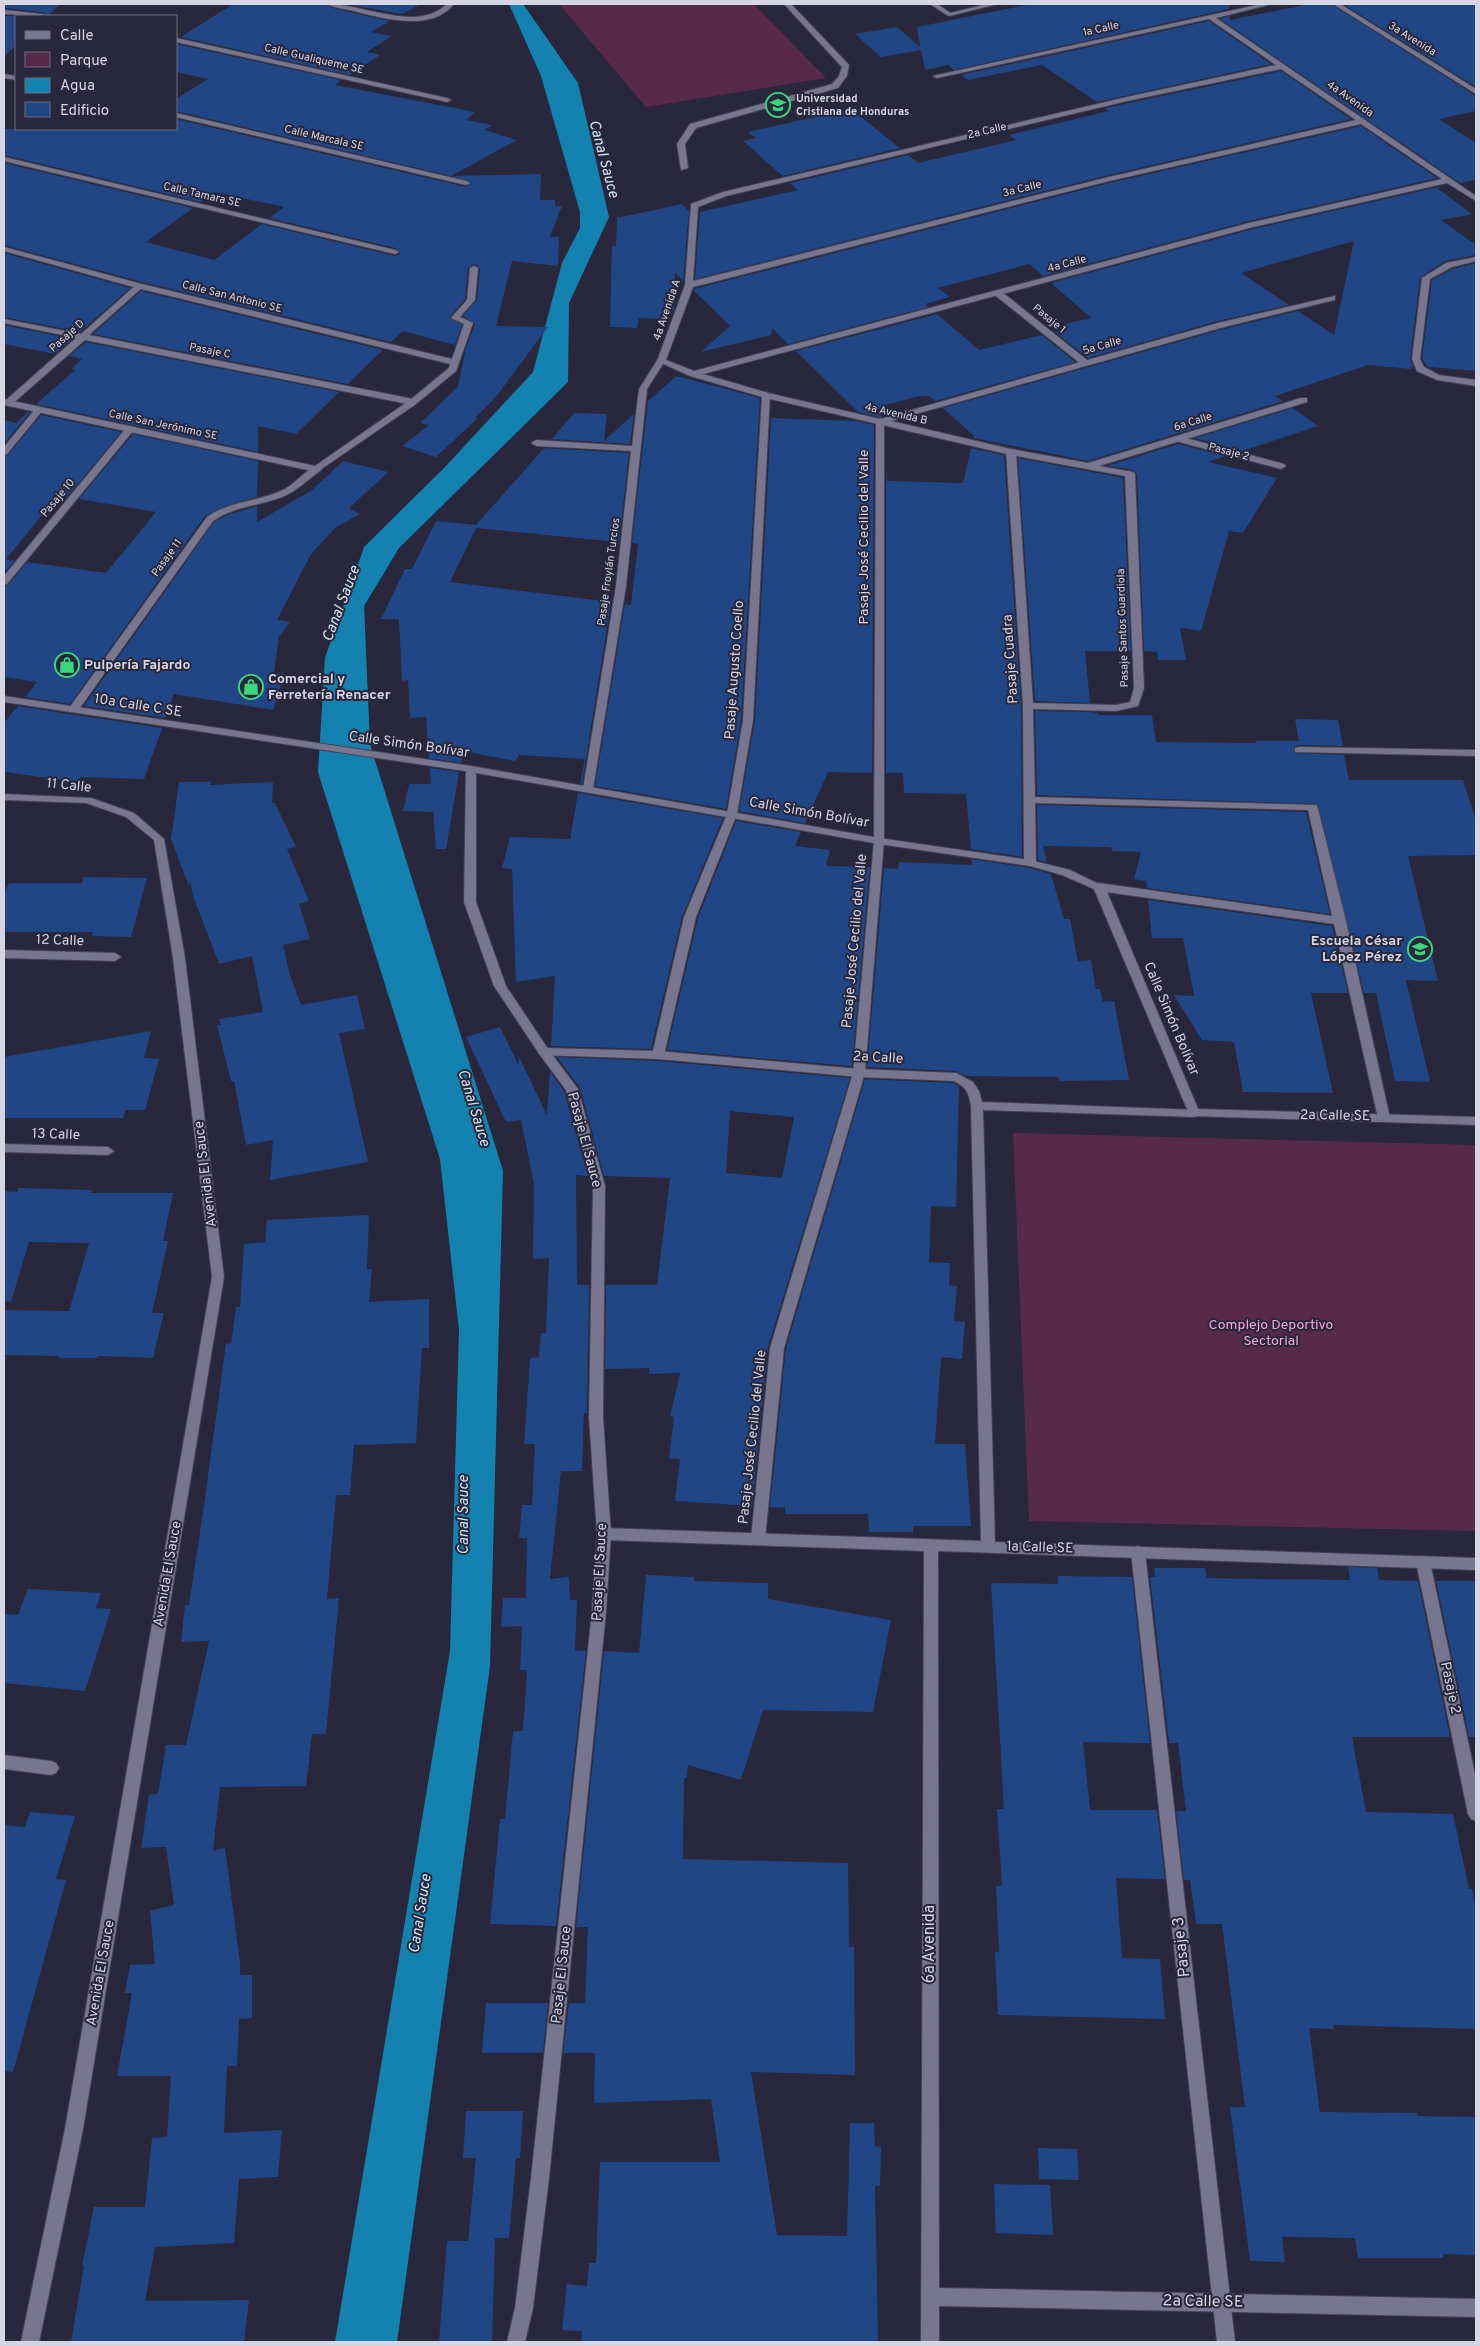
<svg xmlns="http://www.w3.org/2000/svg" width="1480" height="2346" font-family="Overpass,sans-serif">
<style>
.green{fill:#582a49}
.water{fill:#1482b1}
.building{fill:#214685;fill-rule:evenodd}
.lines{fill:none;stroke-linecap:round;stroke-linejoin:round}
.lane-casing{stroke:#444254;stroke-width:2}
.street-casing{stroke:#444254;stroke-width:2}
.secondary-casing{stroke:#444254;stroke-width:2}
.lane{fill:#78768f;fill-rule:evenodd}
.street{fill:#78768f;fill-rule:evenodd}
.secondary{fill:#78768f;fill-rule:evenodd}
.labels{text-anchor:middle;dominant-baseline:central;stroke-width:4;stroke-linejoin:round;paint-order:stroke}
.far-street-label{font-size:11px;fill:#d6d5e3;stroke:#28273b}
.far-poi-label{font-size:11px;font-weight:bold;fill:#d6d5e3;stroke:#28273b;text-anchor:start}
.street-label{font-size:14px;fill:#d6d5e3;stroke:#28273b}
.poi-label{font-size:14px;font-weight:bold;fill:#d6d5e3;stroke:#28273b;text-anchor:start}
.park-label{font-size:14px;fill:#f8a6da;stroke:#28273b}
.water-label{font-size:15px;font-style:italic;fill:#d1e7f3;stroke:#28273b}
.near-street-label{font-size:16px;fill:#d6d5e3;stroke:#28273b}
</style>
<rect width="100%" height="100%" fill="#28273b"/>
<g class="green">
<path d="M559,4H754L826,78L646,107Z"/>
<path d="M1013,1133L1476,1145V1531L1029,1521Z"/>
</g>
<path class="water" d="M509,4H523L578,83L609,217L569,303L568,382L399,548L364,606L370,744L503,1171L490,1666L397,2342H335L450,1651L459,1330L440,1159L318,772L325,658L364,547L445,467L533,372L562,263L580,228V212L541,76Z"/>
<g class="building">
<path d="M4,4H60L48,16L42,12L4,8Z"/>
<path d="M233,4H326L336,9L390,21L371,32L392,36L367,52L380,55L350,75L181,37Z"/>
<path d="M345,4H421L402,14Z"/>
<path d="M1032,4H1229V9L954,70L948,65L925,70L921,50L881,57L855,34L897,27L920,47L917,27Z"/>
<path d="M1310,4H1331L1476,96V111L1439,119L1476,143V180L1460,183L1220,19L1230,16V20Z"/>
<path d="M1343,4H1476V87Z"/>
<path d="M4,16H16V45L4,57Z"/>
<path d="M1209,21L1271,64L1097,102L1042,65L968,80L961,75Z"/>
<path d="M176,44L341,80L335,85L475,112L466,120L492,125L485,130L517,140L451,176L176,111V99L208,79L176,72Z"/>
<path d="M1281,71L1351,119L1109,175L695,279L700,212L798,190L790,183L908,155L918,163L1016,140L1009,135L1109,111L1105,108Z"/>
<path d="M851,109L900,148L783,176L743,141L756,138L748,132Z"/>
<path d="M176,119L466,187L472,182L451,176L541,174L540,200H555V206H562L550,237H559L558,266L512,261L496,326L548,327L495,398L475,418H478L436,457L402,446L429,425L420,423L458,387L466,348L475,324L463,316L477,300L480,268L475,264L468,268L465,299L449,318L462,325L455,345L403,331L391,342L142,282L4,245V163L193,208L146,242L214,260L262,224L395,256L401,253L395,248L269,218L284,207L215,192L201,202L4,155V129H176Z"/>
<path d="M1361,126L1437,178L1249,221L1043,276L1029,264L938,288L950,297L925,304L928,307L788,344L772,328L771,335L701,352L730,326L694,291V289L1109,183Z"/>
<path d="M1447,185L1437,188L1472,214L1441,220L1476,245V255L1445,261L1420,278L1410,359L1413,366L1411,369L1368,365L1275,396L1283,401L1088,461L974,438V436L943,408L1224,329L1298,311L1334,335L1354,241L1241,273L1289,305L1218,321L1088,358L1055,332L1066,329L1061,325L1091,318L1051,283L1253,229Z"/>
<path d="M682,204L689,211L683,281L675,273L674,310H667L666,319L639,318L637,328L610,327L612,246H616L617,218Z"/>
<path d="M4,253L130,288L80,332L4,317Z"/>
<path d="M1476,263V371L1428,367L1422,359L1432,280L1453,269Z"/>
<path d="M141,291L383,350L348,384L93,334Z"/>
<path d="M937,314L979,350L1042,335L1075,362L935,401L929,396H920L882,406V417H879L858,412L796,351Z"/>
<path d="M4,325L72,339L55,354L4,344Z"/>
<path d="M86,342L339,392L296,434L258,426V452L36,404L75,370L71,369L82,359L69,356Z"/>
<path d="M675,377H681L760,398L741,720L726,809L595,786L625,604L631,605L638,544L632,543L648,401Z"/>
<path d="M1293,408L1318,426L1242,451L1195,438Z"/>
<path d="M28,412H30L4,444V420L16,423Z"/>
<path d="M574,413L607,414L604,441L634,414L630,444L552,439Z"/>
<path d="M41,415L121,432L67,497L58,496L6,559L14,561L4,573V457L8,455Z"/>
<path d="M771,418L856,421L874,425L872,773L828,772L805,823L739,811L755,720Z"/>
<path d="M133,434L258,461L257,497L225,506L205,516L70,704L25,697L37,682L4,677V587L8,585L27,562L106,573L156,512L79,499Z"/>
<path d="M1178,444L1226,456L1208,462L1277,478L1243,533L1229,531L1201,631L1180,628L1186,660H1158L1157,652L1144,651L1137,474L1131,469L1107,466Z"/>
<path d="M544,448L629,453L619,542L476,528L450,582L611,602L582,784L580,783L585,759L519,755L515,761L463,751L461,763L429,758L426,717L410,718L408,680L402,681L399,619H381L405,569H412L436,521L476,525Z"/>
<path d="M971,448L1004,455L1021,706L1022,857L971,849L966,794L904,793L903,773H886V470L887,481L963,483Z"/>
<path d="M1018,458L1123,478L1131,651H1085L1090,703L1035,701Z"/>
<path d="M343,461L388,472L349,508L360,514L335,528L311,554L277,620L290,622L279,637L274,673L284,674L273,710L174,694L165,718L84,706L214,522L230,514L257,506V522L312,490Z"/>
<path d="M18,706L69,714L162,728L144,779L81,777L77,782L4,772V723Z"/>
<path d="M1035,711L1091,712L1097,713L1098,715H1152L1156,742L1256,743L1255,741H1299L1295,719L1338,720L1343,746L1299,745L1294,747V753L1344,755L1349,780H1463L1476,821V855L1408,856L1438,981L1406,980L1430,1082L1395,1081L1376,993H1364L1318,804L1037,795Z"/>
<path d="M430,768L459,772L446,849H436L433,812L403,811L409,784H431Z"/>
<path d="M179,782H211L210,785L273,782L272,803H275L296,847L287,849L309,901L299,904L310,939L283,945L290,975L301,1005L357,995L365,1029L339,1033L368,1162L270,1180L273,1140L246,1145L234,1081H231L217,1025H221L219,1019L263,1012L252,956L219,964L193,896L190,881L189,886L171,839Z"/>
<path d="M578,793L723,818L682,917L651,1049L551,1046L555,976L516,982L512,869L502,868L510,837L570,839Z"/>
<path d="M1037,805L1306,812L1330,914L1147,888L1146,881L1134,879L1141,852L1112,851L1111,847L1043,846L1047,862L1038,860Z"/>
<path d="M736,821L801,832L795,846L830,850L826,866L870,867L852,1066L667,1050L698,918Z"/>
<path d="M971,859L1030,868L1051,874L1064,919H1070L1078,961L1091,960L1096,989H1100L1103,1002L1114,1001L1129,1080L1059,1081L1058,1077L966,1076L956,1071L867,1067L884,868L898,869L899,862L972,865Z"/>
<path d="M83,877L147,878L131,937L92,936L93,932H4V894L9,883H82Z"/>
<path d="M1148,900L1332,926L1348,993H1311L1333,1093L1243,1092L1234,1042L1202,1040L1174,995L1194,996L1183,938H1152Z"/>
<path d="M500,1027L519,1066L518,1055L547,1115L550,1071L564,1091L588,1176L576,1175L577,1285H589L587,1413H584L582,1471H561L550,1579L569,1577L570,1600H577L575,1650L586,1651L556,1926L490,1924L500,1819H505L513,1731H523L527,1670H520L522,1626L501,1627L503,1598H526L527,1538H519L522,1505H532L535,1444H524L530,1358L539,1357L541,1333H546L549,1258L533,1259L534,1184L521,1120L506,1122L466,1037Z"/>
<path d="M151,1031L144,1058L159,1059L145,1110H126L123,1118H4V1057Z"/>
<path d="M557,1057L658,1061L850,1078L768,1347L752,1506L675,1501L680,1459L669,1458L674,1417L670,1416L680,1373L649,1374V1368L605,1369L606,1285H657L670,1178L604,1176L580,1088ZM730,1111L794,1117L782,1178L726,1173Z"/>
<path d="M865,1079L953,1083L959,1086L956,1207L931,1206L929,1262L950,1263L949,1285L957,1286L954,1321L965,1322L962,1359L941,1357L935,1444H965L971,1526H913V1532H869L868,1514H785V1508L770,1507L786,1348Z"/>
<path d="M18,1188L92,1190L91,1193H173L163,1241H168L152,1313H164L153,1358L98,1356L97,1358H58L59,1356L4,1355V1310L69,1311L89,1243L29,1242L11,1302L4,1301V1191L17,1192Z"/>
<path d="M369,1215L367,1269H372L369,1302L429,1299V1348H422L416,1443L354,1445L350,1495H336L327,1599L339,1598L326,1734H312L306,1786L220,1787L213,1851L225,1848L240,1963V1975H252V2018L239,2019L237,2066H227L224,2133L282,2130L278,2177L239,2179L234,2243L155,2247L145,2301L249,2300L244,2342H71L84,2266H82L94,2207H145L152,2138L167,2137L171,2076H117L132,1993H125L130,1965L155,1964L150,1911L174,1905L166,1847L141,1848L149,1795L158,1794L166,1745H186L209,1641L181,1642L185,1605H189L203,1512L226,1344L231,1343L236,1307H240L244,1244L265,1242L267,1220Z"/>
<path d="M1348,1567L1377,1568L1379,1580L1418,1581L1450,1737H1352L1366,1812L1453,1814L1469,1889H1472L1476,1911V2029L1333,2025L1334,2029L1309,2028L1320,2112L1417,2113V2116L1476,2117V2255L1443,2254V2258H1358L1355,2238L1282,2237L1285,2262L1250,2261L1230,2107H1245L1222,1924H1196L1190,1880H1184L1176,1811H1186L1178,1743H1169L1150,1577H1155L1154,1568H1205L1207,1578L1350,1580Z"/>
<path d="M646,1575L694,1577V1581L768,1583V1599L891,1620L873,1712L763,1710L741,1780L688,1765L687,1778H684L683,1859L848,1863L849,1947H854L855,2075L751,2072L777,2235L847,2236L850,2123H874L875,2146L881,2147L880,2186H875L878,2342H581L582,2331L562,2330L567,2284L587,2286L589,2263H596L600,2162H720L711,2099L594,2103L595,2053H563L569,2003H585L588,1927H576L604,1651L639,1653Z"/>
<path d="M1058,1576L1132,1577L1150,1743L1083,1742L1090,1810H1157L1165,1879L1116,1878L1122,1958L1160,1959L1165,2019L998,2015L995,1952H999L996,1886H1002L997,1809H1004L991,1583L1058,1584Z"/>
<path d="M1436,1581H1476V1737H1469Z"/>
<path d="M28,1589L101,1593L96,1608L111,1609L85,1691L4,1683V1614L18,1615Z"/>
<path d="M30,1812L75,1816L56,1879L66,1880L13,2072L4,2071V1825L25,1827Z"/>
<path d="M486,2003H548L543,2053H482Z"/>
<path d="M466,2111H523L520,2158H516L509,2238H495L492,2342H439L447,2241H468L476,2158H463Z"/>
<path d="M1038,2148L1077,2149L1079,2180L1039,2179Z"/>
<path d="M994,2184L1050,2185L1053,2235L996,2233Z"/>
</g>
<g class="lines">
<defs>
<g id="lane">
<path d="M784,4H791L849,65L847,76L838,88L696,128L685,144L688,168L681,170L677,144L690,124L832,84L839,76L842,67Z"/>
<path d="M930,4H937L952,14L947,15Z"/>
<path d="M137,284L144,286L89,335L413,399L417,402L413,405L85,340L11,405H5V401L76,338L4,323V319L81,334Z"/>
<path d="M996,292H1002L1087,360V364H1081L996,296Z"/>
<path d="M661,358L665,361L647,389L626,586L593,789L588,792L583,789L616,586L631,451L536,446L531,443L536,440L632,446L639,389L658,359Z"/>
<path d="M766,392L770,395L753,720L737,814L696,917L664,1055L658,1059L652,1055L684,917L727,814L743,720L762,395Z"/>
<path d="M36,408L43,410L7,454L4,455V447Z"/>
<path d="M880,418L884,421V841L865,1073L784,1348L765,1539L763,1543L758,1545L753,1543L751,1539L770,1348L853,1073L874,841L876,421Z"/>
<path d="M130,426L134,429L133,431L7,584L4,585V576L127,427Z"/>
<path d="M1178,436L1284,464L1286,466L1281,469L1175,441L1173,439Z"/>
<path d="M1011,449L1016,452L1033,703L1116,705L1130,702L1134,688L1125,474L1130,471L1135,474L1144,688L1138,706L1116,711L1033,709L1035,797L1317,805L1346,921L1390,1118L1388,1121L1384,1122L1378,1118L1334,924L1099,891L1093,887L1099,883L1332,916L1308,810L1035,803L1036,863L1030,866L1024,863L1023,706L1006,452Z"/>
<path d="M317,466L322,469L320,471C307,480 297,491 282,497C258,506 235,506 213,521L77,712H69V708L207,517C231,500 259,502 285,489C296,483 305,470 317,466Z"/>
<path d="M1299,747L1476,750V756L1295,752V748Z"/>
<path d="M471,766L476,769V902L506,986L548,1049L578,1089L605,1186L603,1417L611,1534L606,1612L549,2178L533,2308L525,2342H507L515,2308L531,2178L592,1612L597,1534L589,1417L593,1186L566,1090L540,1055L494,986L464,902L466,769Z"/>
<path d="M1138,1546L1143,1548L1145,1552L1235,2342H1217L1131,1552L1133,1548Z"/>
<path d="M1423,1556L1428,1558L1430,1562L1476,1779V1821L1471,1819L1468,1814L1416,1562L1418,1558Z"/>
</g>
<g id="street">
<path d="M328,4C364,4 418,33 447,4H454C431,32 385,19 354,11C346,9 333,8 328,4Z"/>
<path d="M987,4H998L949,16L946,14Z"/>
<path d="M1261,4H1272L1216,18L1476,196V201L1447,183L1253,227L703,374L768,393L880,419L1218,323L1335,296V300L1224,327L891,421L1011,449L1088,463L1301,398H1307V402L1099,466L1133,472L1135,474L1130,477L1011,455L766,398L690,376L657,361L685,285L691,204L723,192L1127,97L1276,65L1209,19L937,78L933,76ZM1281,69L1356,120L1109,177L693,281L698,207L726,196L1127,101ZM1361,124L1442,179L1249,223L694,371L666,360L693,287L1109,181Z"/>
<path d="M1333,4H1340L1476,89V94Z"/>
<path d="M4,10L42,14L46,16L4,14Z"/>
<path d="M176,38L447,98L451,100L447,102L176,42Z"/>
<path d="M4,74L16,76V80L4,78Z"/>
<path d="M176,113L466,181L470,183L466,185L176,117Z"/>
<path d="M4,157L395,250L399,252L395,254L4,161Z"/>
<path d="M4,247L142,284L452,359L464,324L451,318L467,300L470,268L474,266L478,268L475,300L460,317L473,323L456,371L416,404L317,472L4,405V399L315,466L410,400L449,368L450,364L137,288L4,251Z"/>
<path d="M1476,257V261L1452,267L1430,279L1420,359L1424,367L1439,375L1476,380V386L1437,380L1417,371L1412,359L1422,278L1446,263Z"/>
<path d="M4,794L91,798L134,813L164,839L185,958L224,1277L83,2129L39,2342H21L65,2129L212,1277L173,958L154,840L126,817L86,803L4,800Z"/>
<path d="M4,950L115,953L121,957L115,961L4,958Z"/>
<path d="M544,1048L658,1051L859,1069L956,1073L973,1082L979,1091L982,1102L1198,1110L1200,1113L1198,1116L1194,1117L983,1110L995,1542L1476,1558V1570L938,1551L939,2288L1476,2299V2317L939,2306V2342H921L924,1551L604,1540L599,1538L597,1534L599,1530L604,1528L981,1541L971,1106C969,1093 966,1087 954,1081L859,1077L658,1059L540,1055L538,1052Z"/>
<path d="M4,1144L108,1147L114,1151L108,1155L4,1152Z"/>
<path d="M4,1755L51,1761L56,1763L59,1768L56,1773L51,1775L4,1769Z"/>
</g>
<path id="secondary" d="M4,696L471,766L879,838L1030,860L1070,870L1105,887L1198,1109L1476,1117V1125L1190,1116L1094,889L1062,875L1030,866L879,844L471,772L4,702Z"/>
</defs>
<use href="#lane" class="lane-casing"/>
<use href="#street" class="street-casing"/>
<use href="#secondary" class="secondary-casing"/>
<use href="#lane" class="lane"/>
<use href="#street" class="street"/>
<use href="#secondary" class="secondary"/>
</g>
<defs>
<symbol id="school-ring" viewBox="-11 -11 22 22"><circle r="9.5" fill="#28273b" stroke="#3bd77f" stroke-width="1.5"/><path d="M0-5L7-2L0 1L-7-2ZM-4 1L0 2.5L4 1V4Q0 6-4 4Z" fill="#3bd77f"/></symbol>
<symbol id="shop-ring" viewBox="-11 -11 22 22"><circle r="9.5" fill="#28273b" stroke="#3bd77f" stroke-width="1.5"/><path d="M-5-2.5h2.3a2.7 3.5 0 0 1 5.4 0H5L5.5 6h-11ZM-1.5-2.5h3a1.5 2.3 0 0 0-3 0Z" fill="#3bd77f"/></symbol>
</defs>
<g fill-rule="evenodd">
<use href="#school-ring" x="764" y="91" width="28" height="28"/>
<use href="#shop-ring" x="53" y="651" width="28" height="28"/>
<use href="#shop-ring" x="237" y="673" width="28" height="28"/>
<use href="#school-ring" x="1406" y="935" width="28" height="28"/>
</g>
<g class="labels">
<g class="far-street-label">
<text transform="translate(1101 29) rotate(-12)">1a Calle</text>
<text transform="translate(1412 39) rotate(32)">3a Avenida</text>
<text transform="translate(314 59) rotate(13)">Calle Gualiqueme SE</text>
<text transform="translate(1350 99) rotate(35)">4a Avenida</text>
<text transform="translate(987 131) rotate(-13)">2a Calle</text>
<text transform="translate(324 138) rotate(13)">Calle Marcala SE</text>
<text transform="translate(1022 189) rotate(-14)">3a Calle</text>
<text transform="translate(202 195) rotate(13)">Calle Tamara SE</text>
<text transform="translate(1067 264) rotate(-15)">4a Calle</text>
<text transform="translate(232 297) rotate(14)">Calle San Antonio SE</text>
<text transform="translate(667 310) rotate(-71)">4a Avenida A</text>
<text transform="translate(1049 319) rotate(39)">Pasaje 1</text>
<text transform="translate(67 336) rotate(-42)">Pasaje D</text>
<text transform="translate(1102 346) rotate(-16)">5a Calle</text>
<text transform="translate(210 351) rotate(11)">Pasaje C</text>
<text transform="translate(896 414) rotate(13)">4a Avenida B</text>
<text transform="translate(1193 422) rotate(-17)">6a Calle</text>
<text transform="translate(163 425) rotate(12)">Calle San Jerónimo SE</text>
<text transform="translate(1229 452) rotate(15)">Pasaje 2</text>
<text transform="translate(58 498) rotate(-50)">Pasaje 10</text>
<text transform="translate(167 558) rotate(-54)">Pasaje 11</text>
<text transform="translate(609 572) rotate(-82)">Pasaje Froylán Turcios</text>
<text transform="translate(1123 628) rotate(-92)">Pasaje Santos Guardiola</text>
</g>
<g class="far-poi-label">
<text x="796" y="99">Universidad<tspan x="796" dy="13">Cristiana de Honduras</tspan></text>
</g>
<g class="street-label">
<text transform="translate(864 537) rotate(-90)">Pasaje José Cecilio del Valle</text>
<text transform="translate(1011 659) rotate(-94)">Pasaje Cuadra</text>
<text transform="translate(735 670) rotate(-86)">Pasaje Augusto Coello</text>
<text transform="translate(138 706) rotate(9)">10a Calle C SE</text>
<text transform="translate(409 745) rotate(8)">Calle Simón Bolívar</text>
<text transform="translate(69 786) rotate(6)">11 Calle</text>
<text transform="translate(809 813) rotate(10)">Calle Simón Bolívar</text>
<text transform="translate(60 941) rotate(2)">12 Calle</text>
<text transform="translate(855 941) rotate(-85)">Pasaje José Cecilio del Valle</text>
<text transform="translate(1171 1019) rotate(67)">Calle Simón Bolívar</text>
<text transform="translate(878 1058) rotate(3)">2a Calle</text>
<text transform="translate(1335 1116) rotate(1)">2a Calle SE</text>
<text transform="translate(56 1135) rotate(2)">13 Calle</text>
<text transform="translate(584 1140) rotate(75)">Pasaje El Sauce</text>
<text transform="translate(206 1174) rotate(-97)">Avenida El Sauce</text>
<text transform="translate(753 1437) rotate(-84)">Pasaje José Cecilio del Valle</text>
<text transform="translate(1040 1548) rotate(2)">1a Calle SE</text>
<text transform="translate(600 1572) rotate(-87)">Pasaje El Sauce</text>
<text transform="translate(168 1574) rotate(-80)">Avenida El Sauce</text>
<text transform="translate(1450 1688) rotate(78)">Pasaje 2</text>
<text transform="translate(101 1973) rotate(-80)">Avenida El Sauce</text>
<text transform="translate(562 1975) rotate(-84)">Pasaje El Sauce</text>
</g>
<g class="poi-label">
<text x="84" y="665">Pulpería Fajardo</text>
<text x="268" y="679">Comercial y<tspan x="268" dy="16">Ferretería Renacer</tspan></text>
<text x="1402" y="941" text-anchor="end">Escuela César<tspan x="1402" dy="16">López Pérez</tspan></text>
</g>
<g class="park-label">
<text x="1271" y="1325">Complejo Deportivo<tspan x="1271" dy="16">Sectorial</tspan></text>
</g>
<g class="water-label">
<text transform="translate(603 159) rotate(75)">Canal Sauce</text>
<text transform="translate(342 604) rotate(-69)">Canal Sauce</text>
<text transform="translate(473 1108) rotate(73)">Canal Sauce</text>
<text transform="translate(464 1515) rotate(-90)">Canal Sauce</text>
<text transform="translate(421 1914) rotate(-81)">Canal Sauce</text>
</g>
<g class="near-street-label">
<text transform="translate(930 1944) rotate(-90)">6a Avenida</text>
<text transform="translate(1182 1947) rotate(-96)">Pasaje 3</text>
<text transform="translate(1203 2302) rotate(1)">2a Calle SE</text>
</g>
</g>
<rect width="1480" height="2346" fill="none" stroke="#d6d5e3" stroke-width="10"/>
<rect x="15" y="15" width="162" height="115" fill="#28273b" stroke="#6e6d7e"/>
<rect x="25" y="31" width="25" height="8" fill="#78768f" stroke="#6e6d7e"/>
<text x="60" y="40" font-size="15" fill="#d6d5e3">Calle</text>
<rect x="25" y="52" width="25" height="15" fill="#582a49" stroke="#6e6d7e"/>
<text x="60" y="65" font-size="15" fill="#d6d5e3">Parque</text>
<rect x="25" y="78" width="25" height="15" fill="#1482b1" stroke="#6e6d7e"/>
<text x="60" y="90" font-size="15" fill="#d6d5e3">Agua</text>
<rect x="25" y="102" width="25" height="15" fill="#214685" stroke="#6e6d7e"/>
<text x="60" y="115" font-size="15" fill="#d6d5e3">Edificio</text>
</svg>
